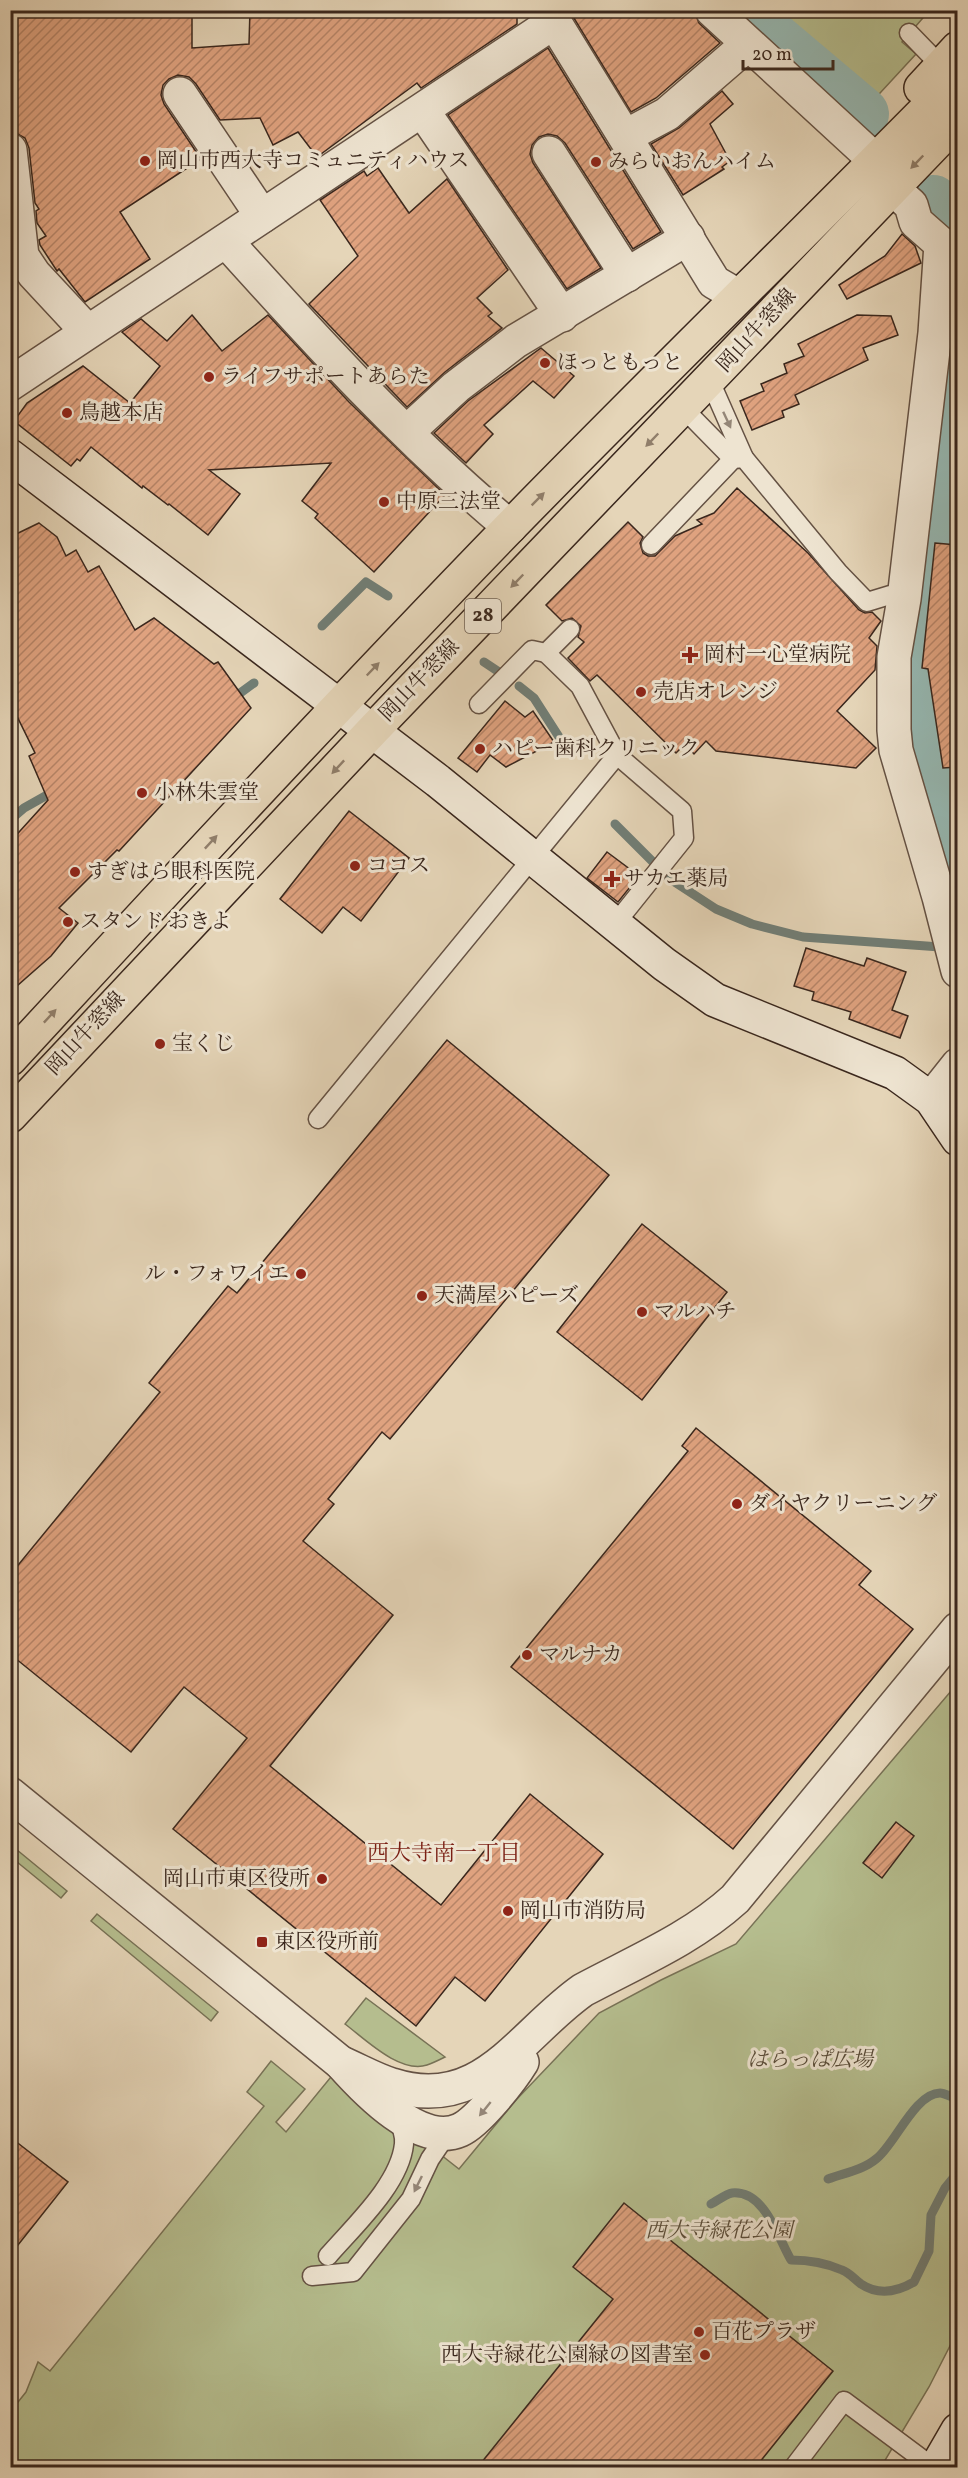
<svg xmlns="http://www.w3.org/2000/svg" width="968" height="2478" font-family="Vollkorn,'Noto Serif JP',serif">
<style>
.green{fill:#b5bd8e;stroke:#787256;stroke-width:1.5}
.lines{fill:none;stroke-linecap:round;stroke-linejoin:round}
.stream{stroke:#717e76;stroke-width:9}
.river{stroke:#96b8b2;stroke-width:54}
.building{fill:url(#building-hatch);stroke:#3a271d;stroke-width:1.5}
.lane-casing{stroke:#655244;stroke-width:21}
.street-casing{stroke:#655244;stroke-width:36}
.secondary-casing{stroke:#3a271d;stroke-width:36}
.primary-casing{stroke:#3a271d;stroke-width:36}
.lane{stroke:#eee4d1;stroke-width:18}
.street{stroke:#eee4d1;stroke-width:33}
.secondary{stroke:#eee4d1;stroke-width:33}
.primary{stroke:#e5d5b8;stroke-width:33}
.oneway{fill:#907e6a}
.oneway2{fill:#948677}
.poi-dot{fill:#8f2418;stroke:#eee4d1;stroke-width:2}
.labels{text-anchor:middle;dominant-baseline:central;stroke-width:6;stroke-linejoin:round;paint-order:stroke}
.shield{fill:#eee4d1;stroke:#706053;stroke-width:1.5}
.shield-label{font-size:20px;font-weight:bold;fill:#3a271d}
.poi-label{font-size:21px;fill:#3a271d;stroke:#eee4d1;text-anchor:start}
.street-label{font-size:21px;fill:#3a271d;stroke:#eee4d1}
.park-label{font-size:21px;font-style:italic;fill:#594c39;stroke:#eee4d1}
.neighbourhood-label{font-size:22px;fill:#7a1f14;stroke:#eee4d1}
</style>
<defs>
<pattern id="building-hatch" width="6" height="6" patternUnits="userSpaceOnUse" patternTransform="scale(1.5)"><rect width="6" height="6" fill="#dfa27f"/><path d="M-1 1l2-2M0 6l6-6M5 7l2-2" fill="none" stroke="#b68467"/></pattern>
</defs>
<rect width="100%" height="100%" fill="#e5d5b8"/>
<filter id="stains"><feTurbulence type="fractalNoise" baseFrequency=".00333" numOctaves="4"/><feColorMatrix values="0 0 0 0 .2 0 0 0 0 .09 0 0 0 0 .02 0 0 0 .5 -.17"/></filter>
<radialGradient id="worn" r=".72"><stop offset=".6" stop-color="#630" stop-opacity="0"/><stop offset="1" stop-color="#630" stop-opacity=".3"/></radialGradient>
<g class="green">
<path d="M764,10L929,11L902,42L916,54L869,105L763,12Z"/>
<path d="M957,1684V2332L929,2387L881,2467H11L10,2412L26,2392L38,2362L50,2371L264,2106L247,2092L271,2061L305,2089L276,2122L286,2132L335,2072L459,2169L516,2100L599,2013L661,1980L736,1944Z"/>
<path d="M11,1845L67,1891L61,1898L11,1857Z"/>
<path d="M97,1914L218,2012L211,2021L91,1921Z"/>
<path d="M366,1998L445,2057C439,2060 433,2063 427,2065C400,2074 365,2039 345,2024Z"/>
</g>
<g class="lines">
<g class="stream">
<path d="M322,626L366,582L388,596"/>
<path d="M484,662L499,672"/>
<path d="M519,686L534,698L568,751"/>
<path d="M232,699L254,683"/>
<path d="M10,820L24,808L56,790"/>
<path d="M615,824L670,879L716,909L752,924L803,937L940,947"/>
<path d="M828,2179C844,2173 863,2170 876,2159C894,2146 915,2093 940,2093C945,2093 952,2098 958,2099"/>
<path d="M711,2204C717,2201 726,2194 732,2193C765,2190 778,2238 791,2260C808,2260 826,2263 842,2270C850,2273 854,2279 861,2284C879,2296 897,2292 914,2282L929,2251L931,2215L945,2188L958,2172"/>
</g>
<g class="river">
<path d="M749,10L760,28L862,114"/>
<path d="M933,202L953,230L958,248"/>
<path d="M958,250L938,469L910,656L924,773L958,901"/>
</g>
</g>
<g class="building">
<path d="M10,10H192V48L249,44L250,10H517V24L421,88L417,83L317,157L298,132L273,145L260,118L220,120L196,84L189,77L178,75L169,79L163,85L161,95L164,104L201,159L120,212L150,259L85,302L59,269L57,271L40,245L39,240L46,236L37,223L36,211L39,209L35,203L29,148L25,138L14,132L10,119Z"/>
<path d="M569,10H694L699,23L720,43L656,98L631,112Z"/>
<path d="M548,48L661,232L633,249L565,143L557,136L548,134L539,137L532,145L530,154L533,163L601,268L567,289L448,115Z"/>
<path d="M722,91L733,104L710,124L730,161L722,167L724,169L683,195L651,144L679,128Z"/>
<path d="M378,168L409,213L447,179L508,270L477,298L492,313L488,316L502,328L445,372L407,407L309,304L358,256L320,200L364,171L367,176Z"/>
<path d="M902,234L915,246L921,263L847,299L839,285L885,256Z"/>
<path d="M192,315L222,351L268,315L349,402L445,495L374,572L315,518L318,514L302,501L331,463L209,470L240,494L208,535L169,504L168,505L143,486L142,488L91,447L80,461L77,459L71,466L14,421L27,403L83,366L130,403L160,366L122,332L141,319L167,341Z"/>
<path d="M857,315L891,316L898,335L863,348L868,360L795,395L799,404L782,411L784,417L752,430L740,401L764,391L761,384L787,373L784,364L804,356L798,344Z"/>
<path d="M541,348L574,376L554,398L533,381L484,425L493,434L466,463L434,433L468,401Z"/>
<path d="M737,488L808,553L859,610L865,613L872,612L881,621L869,638L877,646L875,670L837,711L876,748L856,768L716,751L706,741L694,754L685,744L676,753L597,675L590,681L568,658L584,642L578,637L581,626L572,618L562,621L546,605L628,522L643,537L640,543L643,553L648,556H655L675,536L702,524L697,520L714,513Z"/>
<path d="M39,523L57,537L66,556L76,550L88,572L99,566L135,630L154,618L214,664L218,662L251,708L119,851L117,850L59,908L78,923L51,956L10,992V842L48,800L29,756L35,753L10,702V537Z"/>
<path d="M935,543L957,545V767L943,768L928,669L922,668Z"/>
<path d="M505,701L525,717L533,711L554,742L506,767L490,755L477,772L458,758Z"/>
<path d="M349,811L409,858L361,921L343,907L322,933L280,899Z"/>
<path d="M607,852L639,876L618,902L587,878Z"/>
<path d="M806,948L864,966L867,958L906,972L892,1010L908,1016L900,1038L849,1019L851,1012L812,1000L814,992L794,986Z"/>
<path d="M447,1040L609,1175L390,1439L382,1432L328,1499L334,1504L303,1541L393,1615L270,1766L441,1905L530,1794L603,1854L485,2001L455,1977L416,2026L173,1829L247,1738L184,1687L131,1752L10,1654V1575L160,1392L149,1383L228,1286L237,1293Z"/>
<path d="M642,1224L727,1292L642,1400L557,1332Z"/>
<path d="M696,1428L871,1571L859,1585L913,1629L733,1849L511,1667L688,1451L682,1446Z"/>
<path d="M896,1822L914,1836L882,1878L863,1863Z"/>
<path d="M10,2137L68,2182L10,2255Z"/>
<path d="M624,2203L833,2371L755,2468H477L613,2299L573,2267Z"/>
</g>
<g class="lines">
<defs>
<g id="lane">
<path d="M909,33L941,66"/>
<path d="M710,381L744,458"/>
<path d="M683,408L733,459"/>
<path d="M651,545L733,459L744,458L838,572L867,602L890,595L904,599"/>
<path d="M546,653L580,686L617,755L682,811L684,838L615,924"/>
<path d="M479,704L532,650L546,653L570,629"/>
<path d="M318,1119L617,755"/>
<path d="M328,2256C354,2226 400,2184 404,2144C405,2134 401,2125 397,2117"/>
<path d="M312,2276L353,2272L411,2199L430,2159L447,2134"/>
<path d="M793,2468L844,2401L934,2468"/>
</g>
<g id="street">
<path d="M547,10L714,282L738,296"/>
<path d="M712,10L876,161"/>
<path d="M180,94L262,216"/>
<path d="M423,111L562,315"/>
<path d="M626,136L667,114L748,44"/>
<path d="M10,150L22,256L34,274L87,331"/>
<path d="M549,153L627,275"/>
<path d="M892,188L911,205L916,222L941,244L935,333L904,599L894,657V730L896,750L939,897L958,971"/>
<path d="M226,241C315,340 407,441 510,527"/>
<path d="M10,384L554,22"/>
<path d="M407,432L456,387L516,341L688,238"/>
<path d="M931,1099L958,1065"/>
<path d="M10,1794L341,2063C365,2090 420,2148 460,2130C478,2122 511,2080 522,2062"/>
<path d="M341,2063C358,2070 375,2080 392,2085C482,2114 520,2034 583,1990C635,1962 691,1939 735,1899L958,1629"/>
</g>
<g id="secondary">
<path d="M10,456L438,781L664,964L715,1000L895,1073L931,1099L958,1139"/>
<path d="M936,2468L958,2430"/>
</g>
<g id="primary">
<path d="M921,88L958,48"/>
<path d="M10,1059C174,881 339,703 508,529C656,377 809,229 958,77"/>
<path d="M10,1116L373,730L958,120"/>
</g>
</defs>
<use href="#lane" class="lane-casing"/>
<use href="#street" class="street-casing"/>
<use href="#secondary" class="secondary-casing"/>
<use href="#primary" class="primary-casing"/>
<use href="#lane" class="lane"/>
<use href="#street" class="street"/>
<use href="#secondary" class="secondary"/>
<use href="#primary" class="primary"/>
</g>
<defs><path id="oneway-solid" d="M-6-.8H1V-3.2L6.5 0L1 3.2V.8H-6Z" transform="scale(1.5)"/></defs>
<g class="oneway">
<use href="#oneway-solid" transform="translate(917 162) rotate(134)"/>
<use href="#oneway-solid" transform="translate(652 440) rotate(134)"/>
<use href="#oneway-solid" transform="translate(538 499) rotate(-45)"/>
<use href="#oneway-solid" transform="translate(517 581) rotate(134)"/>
<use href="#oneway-solid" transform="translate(373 669) rotate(-46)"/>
<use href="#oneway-solid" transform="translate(338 767) rotate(133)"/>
<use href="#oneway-solid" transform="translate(211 842) rotate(-47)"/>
<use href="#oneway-solid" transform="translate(50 1016) rotate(-47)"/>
</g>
<g class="oneway2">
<use href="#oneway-solid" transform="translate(727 420) rotate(65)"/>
<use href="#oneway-solid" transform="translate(485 2109) rotate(129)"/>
<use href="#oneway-solid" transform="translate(418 2184) rotate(116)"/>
</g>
<g class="poi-dot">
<circle cx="145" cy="161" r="6"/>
<circle cx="596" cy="162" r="6"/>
<circle cx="545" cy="363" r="6"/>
<circle cx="209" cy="377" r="6"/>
<circle cx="67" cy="413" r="6"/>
<circle cx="384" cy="502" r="6"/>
<path d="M687 646h6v6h6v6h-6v6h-6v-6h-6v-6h6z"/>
<circle cx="641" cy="692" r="6"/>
<circle cx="480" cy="749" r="6"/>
<circle cx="142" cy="793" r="6"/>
<circle cx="355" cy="866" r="6"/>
<circle cx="75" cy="872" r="6"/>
<path d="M609 870h6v6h6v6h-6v6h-6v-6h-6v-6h6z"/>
<circle cx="68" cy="922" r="6"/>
<circle cx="160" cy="1044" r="6"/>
<circle cx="301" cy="1274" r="6"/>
<circle cx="422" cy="1296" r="6"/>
<circle cx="642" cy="1312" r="6"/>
<circle cx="737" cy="1504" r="6"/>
<circle cx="527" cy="1655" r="6"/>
<circle cx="322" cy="1879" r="6"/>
<circle cx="508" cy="1911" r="6"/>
<rect x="256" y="1936" width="12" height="12" rx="3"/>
<circle cx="699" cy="2332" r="6"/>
<circle cx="705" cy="2355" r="6"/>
</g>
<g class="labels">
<rect class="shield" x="465" y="599" width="36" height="34" rx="4.5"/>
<g class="shield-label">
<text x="483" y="616">28</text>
</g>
<g class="poi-label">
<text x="157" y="161">岡山市西大寺コミュニティハウス</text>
<text x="608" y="162">みらいおんハイム</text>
<text x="557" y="363">ほっともっと</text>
<text x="221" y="377">ライフサポートあらた</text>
<text x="79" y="413">鳥越本店</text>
<text x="396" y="502">中原三法堂</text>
<text x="704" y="655">岡村一心堂病院</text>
<text x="653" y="692">売店オレンジ</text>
<text x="492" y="749">ハピー歯科クリニック</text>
<text x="154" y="793">小林朱雲堂</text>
<text x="367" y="866">ココス</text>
<text x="87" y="872">すぎはら眼科医院</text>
<text x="624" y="879">サカエ薬局</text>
<text x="80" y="922">スタンド おきよ</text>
<text x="172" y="1044">宝くじ</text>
<text x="289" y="1274" text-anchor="end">ル・フォワイエ</text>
<text x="434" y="1296">天満屋ハピーズ</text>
<text x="654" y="1312">マルハチ</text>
<text x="749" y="1504">ダイヤクリーニング</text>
<text x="539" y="1655">マルナカ</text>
<text x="310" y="1879" text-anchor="end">岡山市東区役所</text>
<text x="520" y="1911">岡山市消防局</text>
<text x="274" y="1942">東区役所前</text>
<text x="711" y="2332">百花プラザ</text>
<text x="693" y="2355" text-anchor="end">西大寺緑花公園緑の図書室</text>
</g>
<g class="street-label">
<text transform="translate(757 331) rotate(-47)">岡山牛窓線</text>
<text transform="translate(420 681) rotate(-46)">岡山牛窓線</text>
<text transform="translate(86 1034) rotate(-47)">岡山牛窓線</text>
</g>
<g class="park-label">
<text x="810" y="2060">はらっぱ広場</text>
<text x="719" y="2231">西大寺緑花公園</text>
</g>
<g class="neighbourhood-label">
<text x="444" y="1854">西大寺南一丁目</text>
</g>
</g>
<rect width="968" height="2478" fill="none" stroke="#e5d5b8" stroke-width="36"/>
<rect x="12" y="12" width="944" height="2454" fill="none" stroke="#3a271d" stroke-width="3"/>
<rect x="18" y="18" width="932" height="2442" fill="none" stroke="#3a271d" stroke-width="1.5"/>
<path d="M743 60v9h90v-9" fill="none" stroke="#3a271d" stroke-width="3"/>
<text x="752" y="60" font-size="18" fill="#3a271d" stroke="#eee4d1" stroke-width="4.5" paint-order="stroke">20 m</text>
<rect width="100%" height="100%" filter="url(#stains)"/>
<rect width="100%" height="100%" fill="url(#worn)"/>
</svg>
